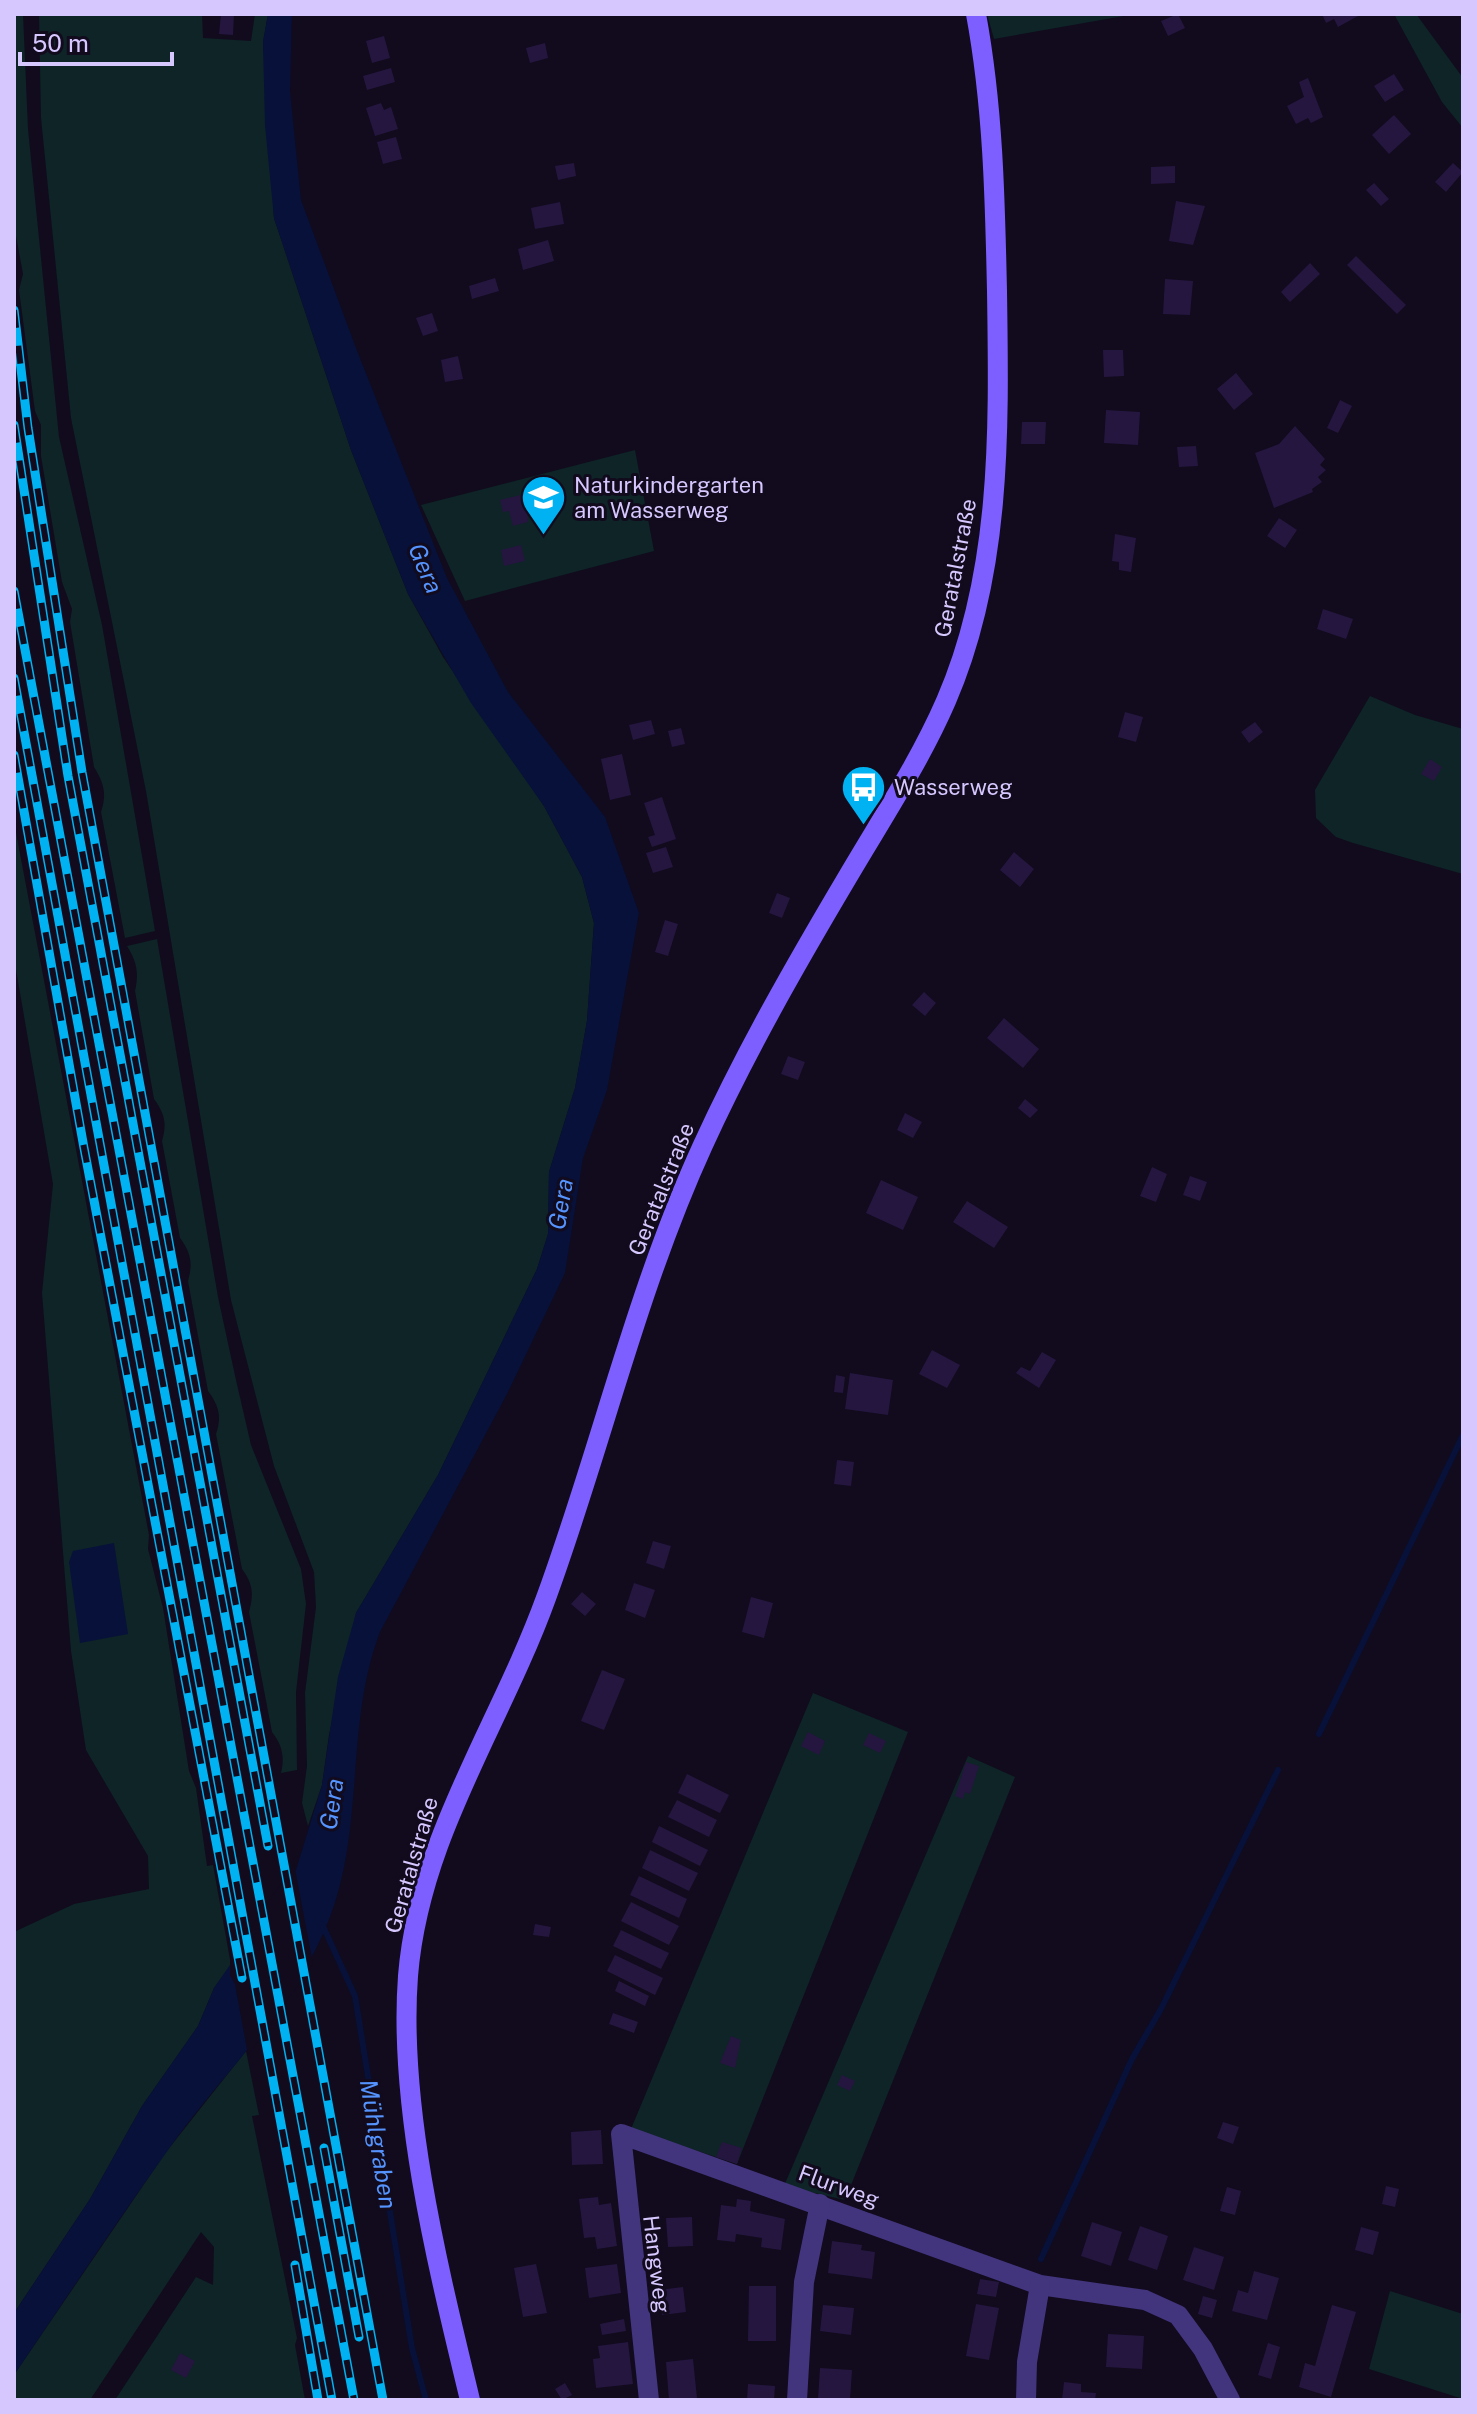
<svg xmlns="http://www.w3.org/2000/svg" width="1477" height="2414" font-family="'Public Sans',sans-serif">
<style>
.green{fill:#0e2427}
.water{fill:#07113a}
.pier{fill:#110b1d}
.lines{fill:none;stroke-linecap:round;stroke-linejoin:round}
.stream{stroke:#07113a;stroke-width:6}
.building{fill:#25163f}
.street{stroke:#43347e;stroke-width:20}
.secondary{stroke:#7d5eff;stroke-width:20}
.rail-casing{stroke:#00b2f2;stroke-width:9}
.rail{stroke:#110b1d;stroke-width:6;stroke-dasharray:18;stroke-linecap:butt}
.labels{text-anchor:middle;dominant-baseline:central;stroke-width:6;stroke-linejoin:round;paint-order:stroke}
.poi-label{font-size:22px;fill:#d7c7ff;stroke:#110b1d;text-anchor:start}
.street-label{font-size:22px;fill:#d7c7ff;stroke:#110b1d}
.water-label{font-size:24px;font-style:italic;fill:#5594ff;stroke:#110b1d}
</style>
<rect width="100%" height="100%" fill="#110b1d"/>
<g class="green">
<path d="M14,14H23L28,129L59,437L102,625L155,931L125,938L101,812C107,794 104,783 94,767L70,622L72,609L62,582L41,456V425L35,411L19,290L23,274L14,225Z"/>
<path d="M39,14H202L203,38L251,41L255,14H268L263,42L274,218L351,450L408,594L443,657L544,806L582,877L594,923L587,1021L575,1088L549,1172L548,1234L537,1269L438,1475L356,1613L329,1735L322,1785L308,1826L302,1803L307,1766L305,1693L316,1607L314,1572L274,1466L231,1300L146,791L71,418L41,118Z"/>
<path d="M987,14H1135L994,39Z"/>
<path d="M1394,14H1416L1463,78V128L1442,102Z"/>
<path d="M635,450L654,551L465,601L421,505Z"/>
<path d="M1370,696L1415,715L1463,729V874L1353,843L1336,837L1316,818L1315,790Z"/>
<path d="M14,822L149,1535L148,1549L163,1608L189,1771L196,1788L207,1866L213,1865L231,1965L214,1988L198,2026L142,2106L90,2199L14,2313V1932L74,1904L149,1889L148,1856L86,1750L71,1651L42,1293L53,1184L14,958Z"/>
<path d="M157,939L218,1297L236,1380L251,1445L301,1569L306,1604L296,1692L297,1770L281,1773C285,1756 282,1745 272,1732L249,1612C254,1594 253,1584 242,1569L216,1434C222,1416 219,1406 208,1391L188,1281C193,1263 191,1253 180,1238L162,1141C167,1124 165,1114 154,1099L135,991C139,973 137,962 127,946Z"/>
<path d="M813,1693L908,1732L737,2164L631,2129Z"/>
<path d="M968,1756L1015,1777L845,2200L784,2186Z"/>
<path d="M246,2051L259,2115L252,2116L297,2338L295,2345L305,2400H115L196,2277L213,2285L214,2247L201,2232L90,2400H14V2375L166,2152Z"/>
<path d="M1390,2291L1463,2314V2399L1369,2369Z"/>
</g>
<g class="water">
<path d="M268,14H292L290,91L301,200L356,348L447,578L508,692L605,817L639,913L607,1090L583,1158L565,1273L507,1394L380,1632C345,1724 365,1825 330,1917C296,2007 222,2073 168,2150C115,2224 65,2300 14,2375V2313L90,2199L142,2106L198,2026L214,1988L296,1870L322,1785L338,1677L356,1613L438,1475L537,1269L548,1234L549,1172L575,1088L587,1021L594,923L582,877L544,806L471,703L408,594L351,450L274,218L265,125L263,42Z"/>
<path d="M114,1543L128,1634L80,1643L69,1562L73,1551Z"/>
</g>
<path class="pier" d="M294,1864L313,1964L248,2055L235,1984L230,1975V1959Z"/>
<g class="lines">
<g class="stream">
<path d="M1319,1734L1463,1435"/>
<path d="M322,1924L355,1996L412,2348L426,2400"/>
<path d="M1041,2259L1132,2059L1161,2009L1278,1770"/>
</g>
</g>
<g class="building">
<path d="M221,14H234L233,35L219,34Z"/>
<path d="M1178,14L1185,28L1168,36L1161,21Z"/>
<path d="M1322,14H1357L1358,16L1338,27L1334,19L1326,23Z"/>
<path d="M384,36L390,58L372,63L366,41Z"/>
<path d="M545,43L548,58L530,63L526,48Z"/>
<path d="M391,68L395,82L367,90L363,76Z"/>
<path d="M1394,74L1404,90L1385,102L1374,86Z"/>
<path d="M1308,78L1323,117L1311,123L1308,118L1296,124L1287,106L1304,97L1299,82Z"/>
<path d="M381,103L384,110L391,107L398,129L375,136L366,108Z"/>
<path d="M1394,115L1411,134L1389,154L1372,135Z"/>
<path d="M396,137L402,159L383,164L377,142Z"/>
<path d="M574,163L576,176L558,180L555,166Z"/>
<path d="M1453,163L1463,172L1446,192L1435,182Z"/>
<path d="M1175,166V183L1151,184V167Z"/>
<path d="M1374,183L1389,199L1381,206L1366,190Z"/>
<path d="M1176,201L1205,206L1193,245L1169,241Z"/>
<path d="M560,202L564,224L535,229L531,208Z"/>
<path d="M548,240L554,261L523,270L518,249Z"/>
<path d="M1356,256L1406,305L1397,314L1347,265Z"/>
<path d="M1310,263L1320,274L1290,302L1281,292Z"/>
<path d="M495,278L499,291L472,299L469,286Z"/>
<path d="M1165,279L1193,281L1190,315L1163,314Z"/>
<path d="M432,313L438,331L423,336L416,318Z"/>
<path d="M1103,350H1123L1124,376L1104,377Z"/>
<path d="M458,356L463,379L445,382L441,360Z"/>
<path d="M1236,373L1253,394L1234,410L1217,389Z"/>
<path d="M1340,400L1352,406L1338,433L1327,428Z"/>
<path d="M1106,410L1140,412L1138,445L1104,443Z"/>
<path d="M1022,422H1046L1045,444H1021Z"/>
<path d="M1295,426L1325,459L1320,465L1326,470L1318,477L1322,482L1312,489L1313,492L1274,508L1255,453L1279,444Z"/>
<path d="M1196,446L1198,466L1179,467L1177,447Z"/>
<path d="M525,494L528,522L513,526L509,511L503,512L500,500Z"/>
<path d="M1279,518L1297,530L1285,548L1267,536Z"/>
<path d="M1115,534L1136,538L1131,572L1119,570V562L1112,561Z"/>
<path d="M521,545L525,561L504,566L501,550Z"/>
<path d="M1323,609L1353,619L1346,639L1317,629Z"/>
<path d="M1125,712L1143,717L1136,742L1118,737Z"/>
<path d="M651,720L655,734L633,740L629,725Z"/>
<path d="M1255,722L1263,732L1249,743L1241,732Z"/>
<path d="M681,728L685,744L672,747L668,731Z"/>
<path d="M622,754L631,795L610,800L601,759Z"/>
<path d="M1430,759L1442,767L1434,781L1421,774Z"/>
<path d="M662,797L676,839L652,847L648,837L655,835L644,803Z"/>
<path d="M666,847L673,867L653,873L646,853Z"/>
<path d="M1014,852L1034,869L1020,887L1000,870Z"/>
<path d="M777,893L790,898L782,918L769,913Z"/>
<path d="M665,920L678,924L668,956L655,952Z"/>
<path d="M924,992L936,1003L925,1016L912,1005Z"/>
<path d="M1004,1018L1039,1049L1023,1068L987,1038Z"/>
<path d="M788,1056L805,1062L798,1080L781,1074Z"/>
<path d="M1025,1099L1038,1110L1030,1118L1018,1108Z"/>
<path d="M905,1113L922,1122L913,1138L897,1130Z"/>
<path d="M1152,1167L1167,1174L1156,1202L1140,1196Z"/>
<path d="M1190,1176L1207,1182L1200,1201L1183,1195Z"/>
<path d="M881,1180L918,1197L903,1230L866,1213Z"/>
<path d="M967,1201L1008,1227L994,1248L953,1222Z"/>
<path d="M932,1350L960,1365L947,1388L919,1374Z"/>
<path d="M1042,1352L1056,1360L1039,1388L1016,1373L1021,1367L1030,1371Z"/>
<path d="M850,1373L893,1380L888,1415L845,1409Z"/>
<path d="M836,1375L845,1377L843,1393L834,1392Z"/>
<path d="M837,1460L854,1462L851,1486L834,1484Z"/>
<path d="M653,1541L671,1546L664,1569L646,1563Z"/>
<path d="M634,1583L655,1590L645,1618L625,1610Z"/>
<path d="M582,1592L596,1604L585,1616L571,1604Z"/>
<path d="M751,1597L773,1603L764,1638L742,1632Z"/>
<path d="M602,1670L625,1679L604,1730L581,1721Z"/>
<path d="M808,1732L825,1741L819,1755L801,1746Z"/>
<path d="M869,1733L886,1741L880,1753L863,1745Z"/>
<path d="M966,1762L979,1766L970,1794L965,1792L963,1799L955,1796Z"/>
<path d="M687,1774L729,1795L720,1813L678,1793Z"/>
<path d="M677,1800L717,1820L709,1837L668,1817Z"/>
<path d="M659,1826L708,1850L700,1866L652,1842Z"/>
<path d="M650,1850L698,1873L689,1891L642,1868Z"/>
<path d="M639,1876L687,1899L679,1918L630,1895Z"/>
<path d="M631,1902L679,1926L669,1945L621,1921Z"/>
<path d="M535,1924L551,1927L549,1937L533,1935Z"/>
<path d="M621,1930L669,1953L661,1969L613,1946Z"/>
<path d="M615,1955L663,1978L655,1995L607,1971Z"/>
<path d="M619,1981L649,1996L645,2006L615,1991Z"/>
<path d="M613,2013L638,2022L634,2033L609,2024Z"/>
<path d="M731,2036L741,2040L735,2068L720,2063Z"/>
<path d="M842,2075L855,2081L850,2091L837,2085Z"/>
<path d="M1223,2122L1239,2127L1233,2144L1217,2138Z"/>
<path d="M601,2130L603,2164L572,2165L571,2132Z"/>
<path d="M722,2142L742,2148L737,2164L716,2157Z"/>
<path d="M1386,2186L1399,2189L1395,2207L1382,2204Z"/>
<path d="M1227,2187L1241,2191L1235,2215L1220,2211Z"/>
<path d="M598,2197L599,2205L611,2203L617,2246L597,2249L595,2237L584,2238L579,2199Z"/>
<path d="M737,2199L751,2201L750,2211L785,2219L781,2250L761,2247L762,2238L736,2234L735,2242L717,2240L721,2205L736,2207Z"/>
<path d="M692,2217L693,2246L668,2247L666,2218Z"/>
<path d="M1092,2222L1122,2232L1111,2266L1081,2256Z"/>
<path d="M1140,2226L1168,2236L1157,2270L1128,2260Z"/>
<path d="M1361,2227L1379,2232L1373,2255L1355,2250Z"/>
<path d="M832,2241L862,2245L861,2250L875,2252L872,2279L828,2273Z"/>
<path d="M1194,2247L1224,2257L1214,2290L1183,2280Z"/>
<path d="M536,2264L547,2313L523,2317L514,2268Z"/>
<path d="M617,2264L621,2293L589,2298L585,2268Z"/>
<path d="M1254,2271L1279,2278L1267,2320L1232,2311L1238,2290L1248,2293Z"/>
<path d="M980,2279L999,2282L996,2297L977,2294Z"/>
<path d="M749,2286H776V2341H748Z"/>
<path d="M683,2287L686,2312L662,2315L659,2290Z"/>
<path d="M1203,2296L1217,2300L1212,2318L1198,2314Z"/>
<path d="M976,2304L999,2308L989,2360L966,2356Z"/>
<path d="M823,2305L854,2308L851,2335L820,2331Z"/>
<path d="M1332,2305L1356,2312L1331,2397L1299,2387L1305,2363L1315,2366Z"/>
<path d="M624,2319L626,2331L602,2335L600,2324Z"/>
<path d="M1108,2334L1144,2336L1142,2369L1106,2367Z"/>
<path d="M628,2342L633,2384L596,2388L593,2359L600,2358L598,2346Z"/>
<path d="M1268,2343L1280,2347L1271,2379L1258,2375Z"/>
<path d="M180,2353L195,2361L186,2378L171,2370Z"/>
<path d="M693,2359L697,2398L669,2400L666,2362Z"/>
<path d="M820,2368L852,2370L850,2400H818Z"/>
<path d="M1064,2382L1081,2384V2392L1096,2393L1095,2400H1062Z"/>
<path d="M565,2383L572,2395L562,2400L555,2389Z"/>
<path d="M748,2384L775,2386L774,2400H747Z"/>
</g>
<g class="lines">
<g class="street">
<path d="M649,2400L621,2134L1040,2285L1145,2300L1178,2315L1203,2349L1230,2400"/>
<path d="M797,2400L804,2282L820,2204"/>
<path d="M1026,2400L1027,2362L1040,2285"/>
</g>
<path class="secondary" d="M470,2400C439,2271 398,2109 408,1976C419,1838 500,1725 546,1598C601,1448 636,1291 703,1145C745,1053 796,964 847,878C881,820 919,763 946,701C1002,572 999,429 997,291C995,197 993,106 976,14"/>
<defs>
<g id="rail">
<path d="M14,310L28,428L82,772L383,2400"/>
<path d="M14,425L68,776L268,1846"/>
<path d="M14,591L354,2400"/>
<path d="M14,678L332,2400"/>
<path d="M14,755L84,1148L242,1978"/>
<path d="M324,2148L359,2337"/>
<path d="M295,2265L318,2400"/>
</g>
</defs>
<use href="#rail" class="rail-casing"/>
<use href="#rail" class="rail"/>
</g>
<defs>
<symbol id="school-pin" viewBox="-11 -11 22 30"><path d="M0 17L-7.5 6A9.5 9.5 0 1 1 7.5 6Z" fill="#00b2f2" stroke="#110b1d"/><path d="M0-5L7-2L0 1L-7-2ZM-4 1L0 2.5L4 1V4Q0 6-4 4Z" fill="#fff"/></symbol>
<symbol id="bus-pin" viewBox="-11 -11 22 30"><path d="M0 17L-7.5 6A9.5 9.5 0 1 1 7.5 6Z" fill="#00b2f2" stroke="#110b1d"/><path d="M-5-6H5V4H4V6H2V4H-2V6H-4V4H-5ZM-3.5-4V0h7V-4ZM-3.5 1.2v1.5H-2V1.2ZM2 1.2v1.5H3.5V1.2Z" fill="#fff"/></symbol>
</defs>
<g fill-rule="evenodd">
<use href="#school-pin" x="518" y="472" width="51" height="69"/>
<use href="#bus-pin" x="838" y="762" width="51" height="69"/>
</g>
<g class="labels">
<g class="poi-label">
<text x="574" y="485">Naturkindergarten<tspan x="574" dy="25">am Wasserweg</tspan></text>
<text x="894" y="787">Wasserweg</text>
</g>
<g class="street-label">
<text transform="translate(955 568) rotate(-79)">Geratalstraße</text>
<text transform="translate(661 1189) rotate(-68)">Geratalstraße</text>
<text transform="translate(411 1865) rotate(-74)">Geratalstraße</text>
<text transform="translate(839 2186) rotate(20)">Flurweg</text>
<text transform="translate(657 2264) rotate(83)">Hangweg</text>
</g>
<g class="water-label">
<text transform="translate(426 568) rotate(67)">Gera</text>
<text transform="translate(560 1204) rotate(-80)">Gera</text>
<text transform="translate(331 1804) rotate(-82)">Gera</text>
<text transform="translate(379 2144) rotate(81)">Mühlgraben</text>
</g>
</g>
<rect width="1477" height="2414" fill="none" stroke="#d7c7ff" stroke-width="32"/>
<path d="M20 52v12h152v-12" fill="none" stroke="#d7c7ff" stroke-width="4"/>
<text x="32" y="52" font-size="24" fill="#d7c7ff" stroke="#110b1d" stroke-width="6" paint-order="stroke">50 m</text>
</svg>
